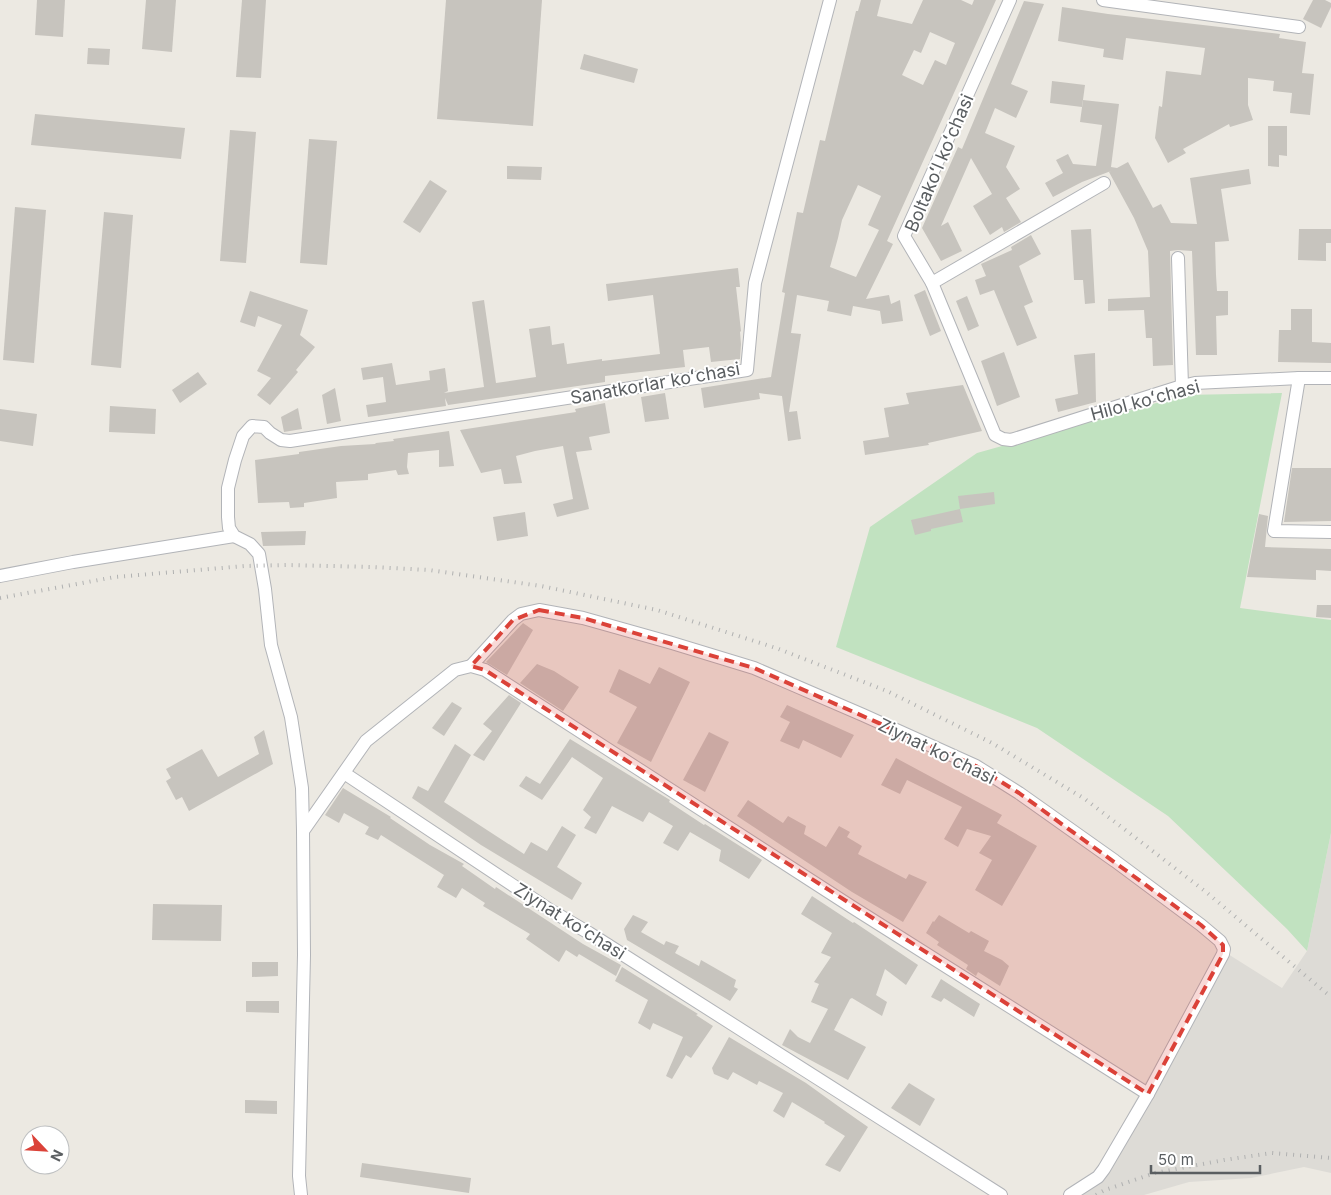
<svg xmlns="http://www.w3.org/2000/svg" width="1331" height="1195" font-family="Inter,sans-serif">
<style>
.industrial{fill:#dddbd6}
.green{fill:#c1e2c0}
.building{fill:#c7c4be;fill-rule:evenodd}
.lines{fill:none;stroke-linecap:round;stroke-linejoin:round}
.street-casing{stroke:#b2b4b8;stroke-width:14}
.street{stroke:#fff;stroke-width:12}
.rail{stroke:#b0b1b1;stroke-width:4;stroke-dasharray:1 6;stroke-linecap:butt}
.marked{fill:#db4239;fill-opacity:0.2;stroke:#db4239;stroke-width:4;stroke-dasharray:10 6;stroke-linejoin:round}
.labels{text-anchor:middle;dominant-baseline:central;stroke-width:4;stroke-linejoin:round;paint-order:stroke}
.street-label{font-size:18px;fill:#5a5e61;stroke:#fff}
</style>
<rect width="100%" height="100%" fill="#ece9e2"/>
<path class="industrial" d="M1331,833V1173L1304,1167L1251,1178L1189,1182L1144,1195H1083L1220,949L1282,988L1307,951Z"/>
<path class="green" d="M1282,393L1240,608L1331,620V833L1307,951L1287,929L1168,816L1037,728L836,647L870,527L977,453L1185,395Z"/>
<g class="building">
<path d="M37,0H65L63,37L35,35Z"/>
<path d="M146,0H176L172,52L142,49Z"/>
<path d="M242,0H266L261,78L236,77Z"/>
<path d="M446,0H542L533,126L437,119Z"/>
<path d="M861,0H881L877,16L912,24L923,0H961L972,5L974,0H996L887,241L893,244L866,299L889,295L891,304L900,300L903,321L882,324L880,311L853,306L851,316L827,311L829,301L797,295L791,333L801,334L789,412L797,411L801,439L788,441L782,396L759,393L760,399L704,408L701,388L771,377L785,293L782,292L797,212L803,213L820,140L825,141L856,11H858ZM930,32L955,43L946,65L935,60L923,85L902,75L914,50L921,53ZM858,185L881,196L868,225L879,230L856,277L830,267L838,238L842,220Z"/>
<path d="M1313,0H1325L1331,3V7L1321,28L1303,19Z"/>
<path d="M1024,1L1044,4L1011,84L1028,91L1016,118L995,108L985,133L1015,146L1006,167L1020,189L1006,198L1021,222L1004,232L1002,227L990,235L973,206L992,194L971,158L941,226L948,222L962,251L941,261L922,228L958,147L962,149Z"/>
<path d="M1062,7L1108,14L1280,34L1279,38L1306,42L1302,73L1314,74L1310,115L1290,113L1292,93L1273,91L1274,81L1248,78V105L1253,120L1230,127L1229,124L1183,149L1186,153L1168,163L1155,138L1159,106L1162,107L1166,71L1201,75L1205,48L1126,38L1123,60L1103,57L1104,49L1058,41Z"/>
<path d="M88,48L110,49L109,65L87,64Z"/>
<path d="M584,54L638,69L634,83L580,69Z"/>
<path d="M1052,81L1085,85L1082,107L1050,103Z"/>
<path d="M1083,100L1119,104L1111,167L1117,168L1128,162L1153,208L1161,204L1171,223L1197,224L1190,178L1249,169L1251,184L1221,189L1229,241L1215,242L1216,275L1217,291H1228V315L1216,316L1217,355H1196L1192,251L1178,250L1170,251L1173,365L1153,366L1152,338H1146L1144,310L1108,311V299L1150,297L1148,251L1134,218L1109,172L1111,171L1082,182L1053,197L1045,183L1063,173L1056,160L1068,154L1073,164L1096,166L1102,125L1080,122Z"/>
<path d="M35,114L185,128L181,159L31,145Z"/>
<path d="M1268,126H1287V156L1279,155V167L1268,166Z"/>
<path d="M230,130L256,132L246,263L220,261Z"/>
<path d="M309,139L337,141L327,265L300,263Z"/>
<path d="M507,166L542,167L541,180L507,179Z"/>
<path d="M430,180L447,191L420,233L403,222Z"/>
<path d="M15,207L46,210L34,363L3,360Z"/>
<path d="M104,212L133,215L121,368L91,365Z"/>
<path d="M1091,229L1095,303L1085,304L1083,280H1074L1071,230Z"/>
<path d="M1299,229H1331V243H1326V261L1298,260Z"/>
<path d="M1031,235L1041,254L1019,266L1033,302L1024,306L1037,338L1017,346L994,290L980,295L975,280L986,276L981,264L1012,250L1011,247Z"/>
<path d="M738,268L740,287H736L741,331L740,332L741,344L740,359L711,362L709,347L683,350L685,367L605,376V382L448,405L445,398L446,406L368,417L366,405L386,402L383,377L363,380L361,368L392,363L396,385L430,380L429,371L445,368L448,391L444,393L484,387L472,302L484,300L496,383L536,377L529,329L550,326L552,345L564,343L567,364L602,359V361L660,354L653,295L608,301L606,284Z"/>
<path d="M925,290L941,331L930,336L914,295Z"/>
<path d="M250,291L308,310L300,335L315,347L296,370L298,372L270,405L257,395L271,378L257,371L282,325L258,316L255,327L240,322Z"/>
<path d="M967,296L979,326L968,331L956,301Z"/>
<path d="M1291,309H1312V342L1331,343V363L1278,362L1279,330H1291Z"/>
<path d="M1004,352L1020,397L997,406L981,361Z"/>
<path d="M1095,353L1096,402L1058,412L1055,399L1078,394L1074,355Z"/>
<path d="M198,372L207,384L180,403L172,390Z"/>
<path d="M963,385L982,431L928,443L929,445L865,455L863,441L889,437L884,408L909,404L906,393Z"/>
<path d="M335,388L341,421L327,424L322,395Z"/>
<path d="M665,393L669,419L645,422L641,397Z"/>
<path d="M605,403L610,433L589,437L592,450L576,452L589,509L557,517L553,504L573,499L563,446L535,451L516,456L522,483L504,484L501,469L481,473L460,430L576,412L575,409Z"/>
<path d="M110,406L156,409L155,434L109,432Z"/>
<path d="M298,408L302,429L284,432L281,417Z"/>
<path d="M0,409L37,414L33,446L0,441Z"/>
<path d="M449,431L454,466L439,467V450L408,453L407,467L409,474L398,475L396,470L368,474V480L336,482L337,498L304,503V507L290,508L289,502L258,503L255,460L299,454V452L341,446L375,444L376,443L394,441L393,439Z"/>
<path d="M1292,468H1331V521L1284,522Z"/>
<path d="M994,492L995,504L960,509L958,496Z"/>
<path d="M960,509L963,522L931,529V531L915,535L911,520Z"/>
<path d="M525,512L528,536L497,541L493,517Z"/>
<path d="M1259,514L1268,516L1265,547L1331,549V571L1316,570V580L1247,577Z"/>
<path d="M306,531L305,545L263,546L261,532Z"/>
<path d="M1317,605H1331V618L1316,617Z"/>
<path d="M523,623L533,630L507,675L486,662Z"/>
<path d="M537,664L554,671L579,687L563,711L520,683Z"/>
<path d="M659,667L690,682L651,762L617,743L637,707L609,692L619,669L650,684Z"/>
<path d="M509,695L521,703L484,761L473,755L492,731L483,724Z"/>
<path d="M452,702L462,708L444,736L432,728Z"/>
<path d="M787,705L854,735L841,758L803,740L799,749L780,741L790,722L780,717Z"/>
<path d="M264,730L273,764L189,811L182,797L176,800L166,781L171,778L166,769L202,749L218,777L259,754L254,737Z"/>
<path d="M709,732L729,742L705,792L683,780Z"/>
<path d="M570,739L670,800L669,802L704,825L705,824L762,860L749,879L719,861L721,850L690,832L678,851L663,843L673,826L649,812L643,822L612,806L596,834L584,828L591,817L583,810L603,778L572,757L542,800L519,786L526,776L540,784Z"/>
<path d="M455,744L471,755L444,802L524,854L531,842L547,851L562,826L576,835L557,867L582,883L572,900L481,845L412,798L418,786L428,791Z"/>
<path d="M896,758L1002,815L997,823L1037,846L1002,906L975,890L992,860L979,853L991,836L967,829L958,847L944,839L962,807L907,780L900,794L881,785Z"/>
<path d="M343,788L391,817L390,818L430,845L464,864L462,866L495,889L496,887L583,944L621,965L616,976L579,954L577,957L566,950L559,962L526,939L530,934L483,906L485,903L462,888L456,898L437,887L444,875L381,835L378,840L365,834L369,827L344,813L339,823L325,815Z"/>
<path d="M748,800L783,823L788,816L806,826L804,834L826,847L839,826L850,832L847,837L862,846L858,854L906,879L909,874L927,882L903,922L852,892L737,816Z"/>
<path d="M812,896L853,923L854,922L918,965L906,985L885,969L876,995L887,1002L882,1016L852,998L850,999L834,1030L866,1047L848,1080L782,1045L790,1029L798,1037L810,1043L828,1009L811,1002L819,984L814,982L831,957L821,953L832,933L801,914Z"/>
<path d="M153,904L222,905L221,941L152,940Z"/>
<path d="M633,915L648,922L641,932L664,945L666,941L679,946L675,953L699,966L701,960L736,980L734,987L738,989L730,1001L627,940L624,929Z"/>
<path d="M939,915L969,933L971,931L989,941L984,951L1002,960L1009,966L1000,986L978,972L976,976L966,969L968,965L937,945L939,942L926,933L933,921L934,922Z"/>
<path d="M252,962H278V976L252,977Z"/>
<path d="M622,967L698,1014L696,1015L713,1026L691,1058L686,1055L672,1079L666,1076L683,1037L653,1023L650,1030L638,1023L648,1000L615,981Z"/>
<path d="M941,979L980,1004L974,1017L944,998L941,1002L931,997Z"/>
<path d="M246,1001H279V1013L246,1012Z"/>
<path d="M729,1037L806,1083L838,1106L868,1127L840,1172L825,1165L845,1136L824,1123L825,1122L792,1102L784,1118L773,1111L783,1093L759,1081L757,1085L733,1072L728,1080L714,1074L712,1068Z"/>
<path d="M909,1083L935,1099L920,1126L891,1108Z"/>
<path d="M245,1100L277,1101V1114L245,1113Z"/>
<path d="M362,1163L471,1178L469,1193L360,1177Z"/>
</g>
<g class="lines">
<defs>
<g id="street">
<path d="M1010,0L904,236L932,283L995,435L1003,439L1011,440L1182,386L1195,383L1299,378H1331"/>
<path d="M1103,0L1299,27"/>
<path d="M1178,258L1182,386"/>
<path d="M932,283L1104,183"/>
<path d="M1299,378L1274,531L1331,532"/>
<path d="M0,576L73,562L234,536"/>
<path d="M471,666L513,620L521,614L539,610L583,618L672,643L754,668L863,715L976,766L1019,793L1115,861L1201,925L1220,941L1224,949L1223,954L1148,1094L1104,1169L1098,1177L1070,1195"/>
<path d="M344,773L550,910L589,933L1001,1195"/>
<path d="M303,831L366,741L455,670L471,666L485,670L852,907L1148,1094"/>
<path d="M301,1195L299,1176L304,955L303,831L302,788L291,717L271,645L265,589L259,554L250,544L234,536L229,528L228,517V488L235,460L243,436L252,426L264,427L270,433L281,440L290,441L747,370L755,283L830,0"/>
</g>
</defs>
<use href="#street" class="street-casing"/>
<use href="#street" class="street"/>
<g class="rail">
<path d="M0,598L115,577L245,566L287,565L372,567L429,570L541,586L657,610L776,648L887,691L992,743L1085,799L1206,892L1331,997"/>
<path d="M1096,1195L1105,1190L1155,1173L1224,1160L1272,1153L1331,1158"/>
</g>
</g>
<path class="marked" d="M539,610L583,618L754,668L976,766L1019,793L1201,925L1223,945V954L1148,1094L485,670L471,666L513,620Z"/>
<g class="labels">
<g class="street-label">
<text transform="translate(939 163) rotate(-67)">Boltakoʻl koʻchasi</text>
<text transform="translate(655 383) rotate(-10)">Sanatkorlar koʻchasi</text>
<text transform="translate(1145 400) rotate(-15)">Hilol koʻchasi</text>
<text transform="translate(937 751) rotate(26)">Ziynat koʻchasi</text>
<text transform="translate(570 921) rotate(32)">Ziynat koʻchasi</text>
</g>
</g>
<g transform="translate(45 1150) rotate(115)"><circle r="24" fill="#ffffff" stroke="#bdbfc0"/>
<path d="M0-4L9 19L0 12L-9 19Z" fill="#db4239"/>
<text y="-8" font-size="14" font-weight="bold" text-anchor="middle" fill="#5a5e61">N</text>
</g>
<path d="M1151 1165v8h109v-8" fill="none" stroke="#5a5e61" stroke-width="2.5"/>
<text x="1158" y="1165" font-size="15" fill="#5a5e61" stroke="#ffffff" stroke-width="4" paint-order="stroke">50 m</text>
</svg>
